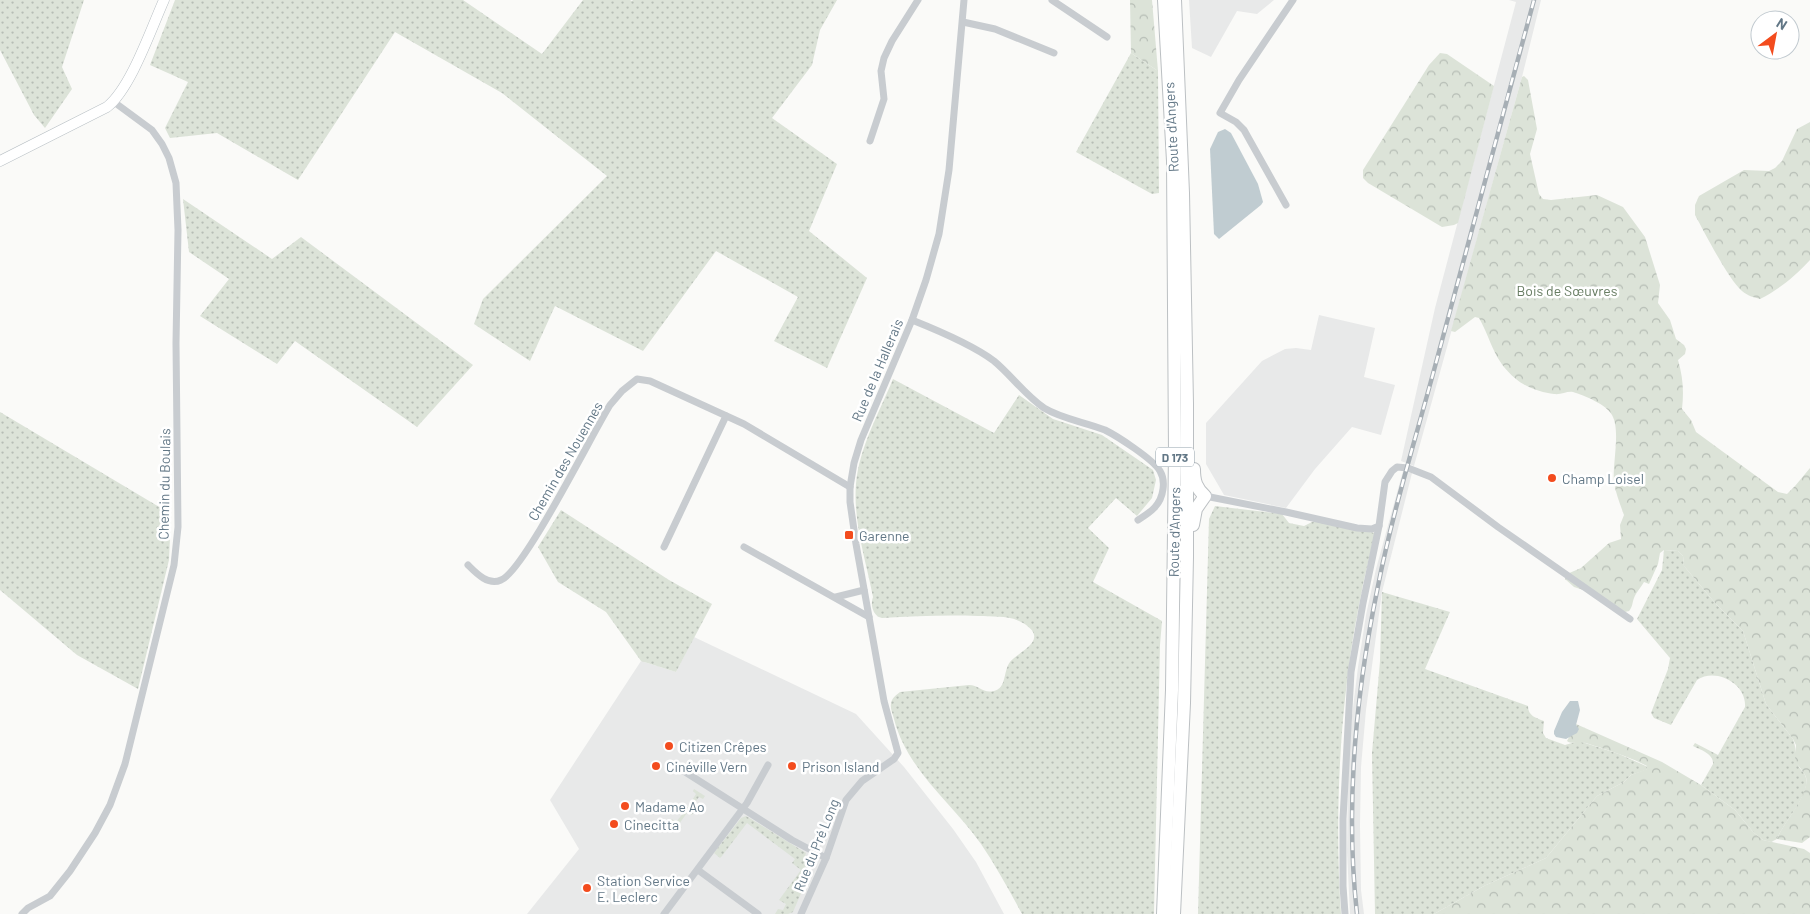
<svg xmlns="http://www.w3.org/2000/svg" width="1810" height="914" font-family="Barlow,sans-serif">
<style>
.built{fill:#e8e9e9}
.grass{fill:url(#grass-dots)}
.forest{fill:url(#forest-crowns)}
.water{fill:#c0ccd1}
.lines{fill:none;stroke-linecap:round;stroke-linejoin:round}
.secondary-casing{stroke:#b9c0c5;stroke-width:11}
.highway-casing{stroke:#bcc0c3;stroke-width:14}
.street{stroke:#c8ccd0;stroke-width:7}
.secondary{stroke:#fff;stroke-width:10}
.highway{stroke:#fff;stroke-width:12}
.rail-casing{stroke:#a7afb5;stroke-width:4.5}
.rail{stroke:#fff;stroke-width:2.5;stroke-dasharray:8;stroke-linecap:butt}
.poi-dot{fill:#f34c1e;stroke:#fff;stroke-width:2}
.labels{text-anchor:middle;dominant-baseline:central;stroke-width:5;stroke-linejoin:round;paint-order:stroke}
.shield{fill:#fff;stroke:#91a0aa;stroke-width:1}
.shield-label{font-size:12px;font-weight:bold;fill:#627786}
.street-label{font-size:14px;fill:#627786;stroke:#fff}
.park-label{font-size:14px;fill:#677c62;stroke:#fff}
.poi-label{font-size:14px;fill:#627786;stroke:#fff;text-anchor:start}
</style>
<defs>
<pattern id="grass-dots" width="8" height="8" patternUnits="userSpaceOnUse" patternTransform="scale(1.25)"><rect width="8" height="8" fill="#dce3d8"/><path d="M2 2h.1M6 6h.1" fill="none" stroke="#b6bdb5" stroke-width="1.8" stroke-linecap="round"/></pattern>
<pattern id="forest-crowns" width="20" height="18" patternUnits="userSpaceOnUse" patternTransform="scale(1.25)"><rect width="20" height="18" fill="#dce3d8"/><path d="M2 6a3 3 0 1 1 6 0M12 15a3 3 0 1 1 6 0" fill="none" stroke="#b6bdb5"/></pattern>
</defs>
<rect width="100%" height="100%" fill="#fafaf8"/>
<g class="built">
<path d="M1189,0H1274L1257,14L1237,11L1211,57L1192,48Z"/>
<path d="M1509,0H1541L1522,77L1414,466L1401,461L1435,308L1516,2Z"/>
<path d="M1319,315L1375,328L1364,377L1395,385L1381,435L1352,427L1315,469L1286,508L1224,495L1206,464V423L1262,361L1285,349L1296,348L1311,350Z"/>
<path d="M1403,471L1412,473L1382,592L1366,710L1361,767L1360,825L1361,890L1364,914H1350L1347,852L1348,768L1352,716L1358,667L1366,615L1376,569Z"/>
<path d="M694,637L856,714L904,767L953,829L976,862L1004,914H527L579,849L550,800L641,661L676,672Z"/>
</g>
<g class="grass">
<path d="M0,0H84L62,67L72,89L45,128L34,115L0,50Z"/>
<path d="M175,0H463L542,54L583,0H630L632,1L633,0H837L820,30L812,65L772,118L837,164L809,231L867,278L827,368L774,341L798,297L716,251L643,351L555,306L530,361L474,324L483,299L607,176L502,93L395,32L298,180L217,133L170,138L165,128L188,82L150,65Z"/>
<path d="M1131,53L1158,71L1159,193L1152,194L1076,152Z"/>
<path d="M183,199L272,259L301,237L473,365L417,427L295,341L277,364L200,316L229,279L189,252Z"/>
<path d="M893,379L994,433L1019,395L1053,419L1102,435L1153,470L1156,480L1152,498L1137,516L1116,498L1088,528L1109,548L1093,582L1162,621L1160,645L1154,914H1022C1009,890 996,866 981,844C952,803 907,770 894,719C893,714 890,709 891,704C891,699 896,695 900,692L969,685C979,685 983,694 994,691C1007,688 1003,671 1010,662C1019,651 1051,640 1023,623C1010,615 994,617 978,616C946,615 915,616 882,618C873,616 870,605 873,597C866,561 853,522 856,484C859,448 879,413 893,379Z"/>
<path d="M0,412L171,514L169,560L138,689L77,655L0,590Z"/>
<path d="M1215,506L1282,514L1289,523L1304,526L1314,521L1375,533C1370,555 1364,577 1360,600C1340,698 1334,814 1341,914H1198L1209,519Z"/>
<path d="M561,510L669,580L712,604L676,672L641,661L606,612L558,582L538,547Z"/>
<path d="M1664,550L1678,551L1683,556L1684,566L1715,603L1743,631L1766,704L1793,739C1796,747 1796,756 1798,765C1800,770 1805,772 1806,778C1810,795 1783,823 1777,839L1771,842L1763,840L1753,832L1735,810L1701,785L1713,764C1714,754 1701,750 1693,746L1695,743L1718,755L1745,707C1747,684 1716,667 1697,680L1671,725L1654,718L1651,713L1668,669L1670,658L1637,619L1662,570Z"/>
<path d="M1382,592L1450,612L1425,669L1528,706C1528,716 1536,718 1544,721L1543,733L1546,738L1565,745L1579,741L1619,754L1648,767L1646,770L1631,775L1624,782L1597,796L1546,858L1484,886L1434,914H1375L1372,753L1380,661Z"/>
<path d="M694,789L705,796L703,799L699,797L689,810L693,813L692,815L687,813L679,824L682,828L671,820L672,819L676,822L685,811L681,807L682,805L687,808L696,794L693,791Z"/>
<path d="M746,816L806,853L805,856L811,870L793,912L788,914H775L778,909L783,910L786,904L779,900L801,870L792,863L795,859L747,823L722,856L720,858L714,853L741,818Z"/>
</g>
<g class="forest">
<path d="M1130,0H1152L1158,71L1131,53Z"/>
<path d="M1440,53L1447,54L1494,86L1458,223L1454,225L1442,227L1368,183L1363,178V170L1429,65Z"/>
<path d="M1524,76L1528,80L1537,129L1530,154L1539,194L1543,199L1551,200L1597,195L1623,207L1645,237L1660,285L1658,303L1670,320L1676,339L1684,345L1686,349L1685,354L1678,360C1683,377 1684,391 1682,409L1691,420L1696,432L1778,492L1787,494L1795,486L1810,468V837L1802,843L1777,839C1783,823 1810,794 1806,777C1804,772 1798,766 1795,761L1796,745L1793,739L1766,704L1743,631L1715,603L1684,566L1683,556L1678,551L1664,550L1660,553L1658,564L1649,584L1644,582C1641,587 1636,593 1634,598C1632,603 1633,606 1629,611L1625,612L1599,595L1574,587L1565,579L1567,574L1581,568L1609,543L1621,539L1620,525L1624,515C1620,504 1616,494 1614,483C1612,464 1621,431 1612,415C1607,405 1584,395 1573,392C1567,391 1561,395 1554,394C1542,393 1525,387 1516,379C1493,360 1492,341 1479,318L1475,317L1455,332L1451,331L1522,77Z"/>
<path d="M1810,122V260C1794,277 1781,288 1760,299C1753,297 1748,296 1742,291C1728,279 1705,233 1695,215V205L1699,196L1744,170L1769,171L1775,168L1782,161L1797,129Z"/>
<path d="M1576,724L1662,762L1701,785L1735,810L1753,832L1763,840L1804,849L1810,853V914H1434L1484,886L1546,858L1597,796L1624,782L1631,775L1647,769V766C1628,756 1607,750 1586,743C1579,741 1572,745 1567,741Z"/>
</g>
<g class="water">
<path d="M1225,129L1231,133L1258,184L1263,202L1261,205L1219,239L1214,234L1210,149L1218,132Z"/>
<path d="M1570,701H1578L1580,710L1576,725L1579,729L1577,733L1566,739L1556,737L1554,734V731L1562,712Z"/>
</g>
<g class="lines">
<defs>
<path id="secondary" d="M0,161L107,107C131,88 151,29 164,0"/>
<g id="highway">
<path d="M1193,525L1196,509L1205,496C1196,488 1194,481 1194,469"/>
<path d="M1163,914L1172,690L1175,452L1173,161L1164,0"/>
<path d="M1174,914L1184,703L1187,557V404L1183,193L1175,0"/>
</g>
</defs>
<use href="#secondary" class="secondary-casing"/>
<use href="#highway" class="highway-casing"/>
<g class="street">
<path d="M1052,0L1107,37"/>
<path d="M963,22L995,29L1054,53"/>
<path d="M870,141L884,99L881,71L884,58L892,41L918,0"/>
<path d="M1286,205L1244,130L1236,122L1220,113L1239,80L1293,0"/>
<path d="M912,320C937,330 973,345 994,361C1011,375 1025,395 1044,408C1062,419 1085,422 1105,430C1117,436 1153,459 1160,471C1163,476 1164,482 1163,489C1161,505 1151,512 1138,520"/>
<path d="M1205,496L1286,512L1357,528L1372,529L1379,526L1385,482L1392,471L1397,467L1408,468L1431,477L1498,527L1630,619"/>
<path d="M664,547L726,416"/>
<path d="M744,547L869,617"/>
<path d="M468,565C476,573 488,586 501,580C524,571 592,434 610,405L622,391L637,379L650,381L744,424L850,487"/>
<path d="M836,597L864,590"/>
<path d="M682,770L792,840L826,858"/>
<path d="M698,870L758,914"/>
<path d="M22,914L28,908L50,896L70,871L95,833L110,805L125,764L174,565L178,527L176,343L178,230L176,183L169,158L162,144L152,130L114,102"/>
<path d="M664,914L747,803L768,765"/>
<path d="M801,914L826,858L846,800L862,781L894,759L898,753L884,701L856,544L850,502V487L854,463L861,440L912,320L926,280L939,234L949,170L964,0"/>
<path d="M1345,914L1343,886V819L1351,672L1363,603L1379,526"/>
</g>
<use href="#secondary" class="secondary"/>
<use href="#highway" class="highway"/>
<defs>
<path id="rail" d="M1357,914C1345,806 1356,692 1378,586C1393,510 1417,434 1437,359C1470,239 1501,119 1534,0"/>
</defs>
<use href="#rail" class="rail-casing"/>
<use href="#rail" class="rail"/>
</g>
<g class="poi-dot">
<circle cx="1552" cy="478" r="5"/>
<rect x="844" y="530" width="10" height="10" rx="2.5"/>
<circle cx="669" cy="746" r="5"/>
<circle cx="656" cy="766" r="5"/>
<circle cx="792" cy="766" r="5"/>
<circle cx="625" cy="806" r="5"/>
<circle cx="614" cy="824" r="5"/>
<circle cx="587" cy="888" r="5"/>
</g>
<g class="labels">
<rect class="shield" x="1156" y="447.5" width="38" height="19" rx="4"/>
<g class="shield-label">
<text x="1175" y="457">D 173</text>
</g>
<g class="street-label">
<text transform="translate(1171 127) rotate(-93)">Route d'Angers</text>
<text transform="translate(877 370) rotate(-67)">Rue de la Hallerais</text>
<text transform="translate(565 461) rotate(-60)">Chemin des Nouennes</text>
<text transform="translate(164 484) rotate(-89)">Chemin du Boulais</text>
<text transform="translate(1174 532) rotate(-89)">Route d'Angers</text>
<text transform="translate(816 845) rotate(-68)">Rue du Pré Long</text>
</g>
<g class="park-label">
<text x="1567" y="290">Bois de Sœuvres</text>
</g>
<g class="poi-label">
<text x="1562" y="478">Champ Loisel</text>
<text x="859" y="535">Garenne</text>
<text x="679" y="746">Citizen Crêpes</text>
<text x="666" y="766">Cinéville Vern</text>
<text x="802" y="766">Prison Island</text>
<text x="635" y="806">Madame Ao</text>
<text x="624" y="824">Cinecitta</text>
<text x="597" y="880">Station Service<tspan x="597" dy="16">E. Leclerc</tspan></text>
</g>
</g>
<g transform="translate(1775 35) rotate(32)"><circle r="24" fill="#ffffff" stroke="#c0c9cf"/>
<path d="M0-4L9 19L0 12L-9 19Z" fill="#f34c1e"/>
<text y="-8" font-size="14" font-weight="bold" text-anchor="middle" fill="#627786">N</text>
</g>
</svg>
